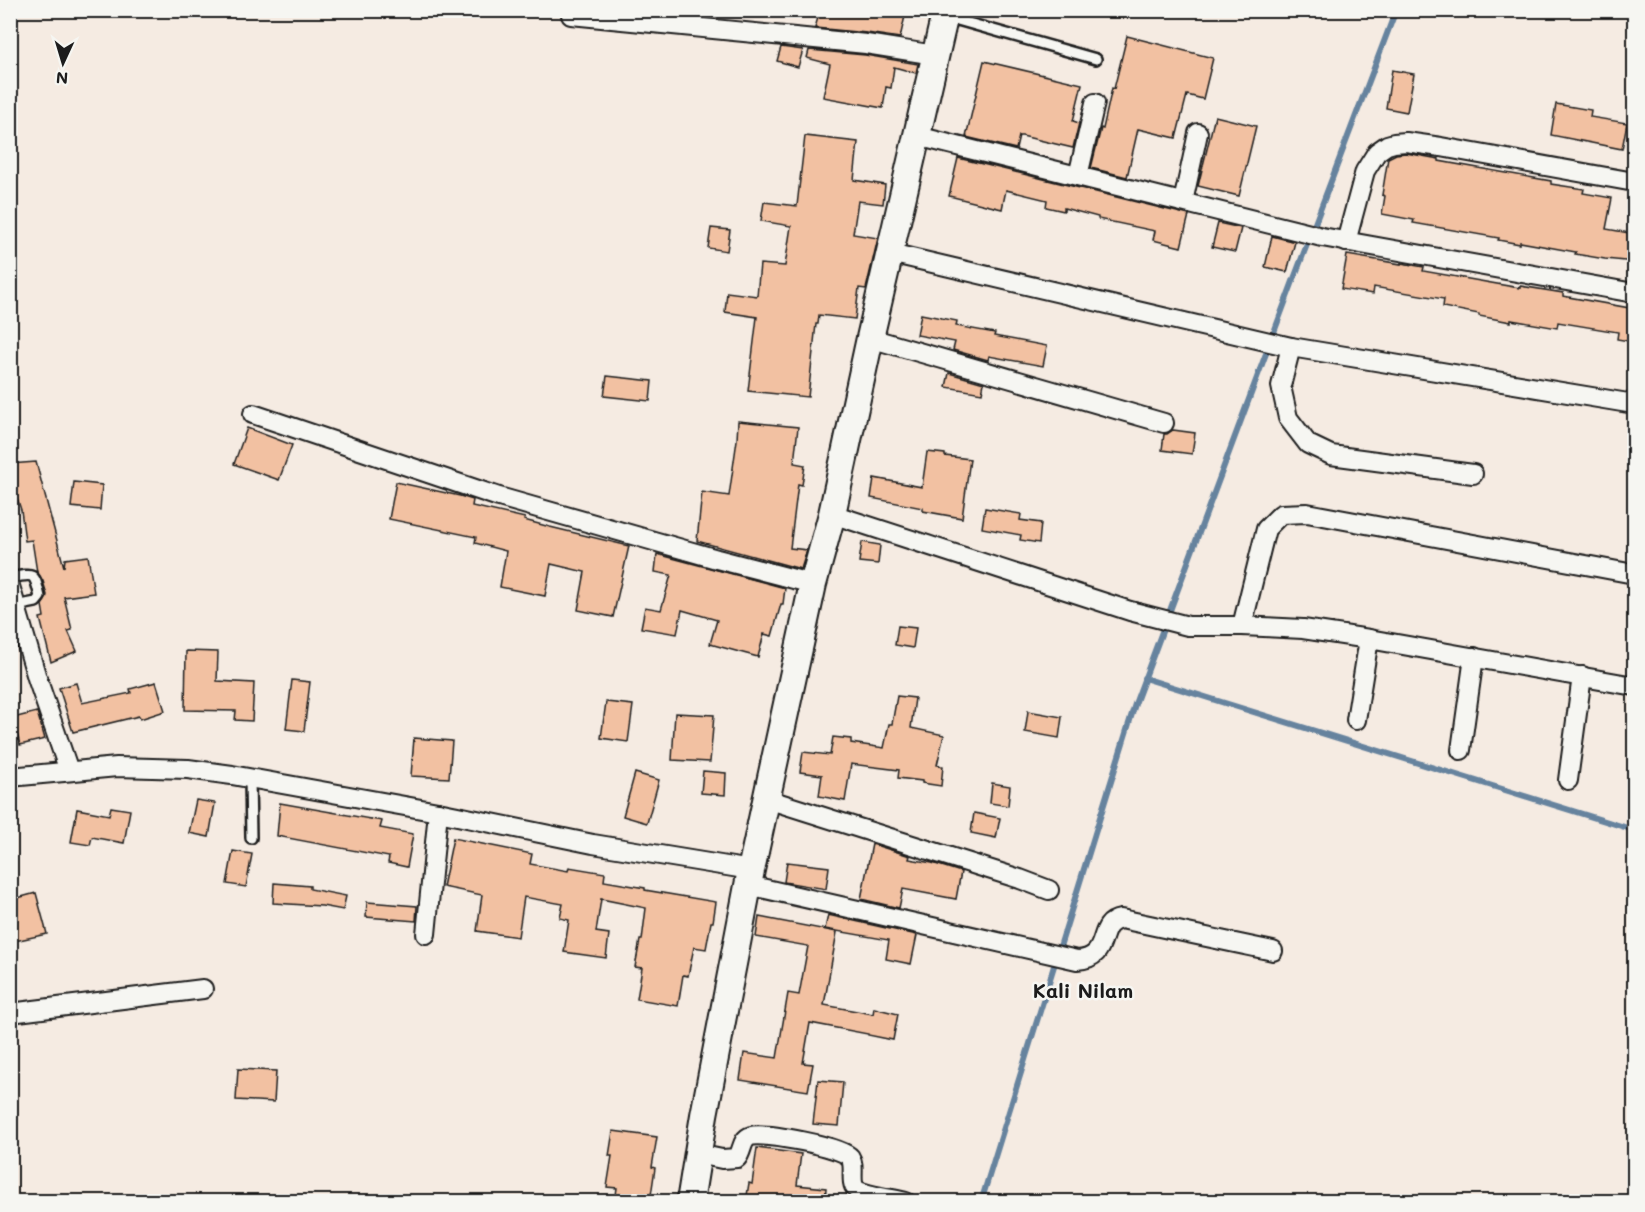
<svg xmlns="http://www.w3.org/2000/svg" width="1645" height="1212" font-family="Mali,sans-serif">
<style>
.lines{fill:none;stroke-linecap:round;stroke-linejoin:round}
.stream{stroke:#66839e;stroke-width:6}
.building{fill:#f2c1a2;stroke:#1c1c1c;stroke-width:1.5}
.lane-casing{stroke:#1c1c1c;stroke-width:14}
.street-casing{stroke:#1c1c1c;stroke-width:22}
.secondary-casing{stroke:#1c1c1c;stroke-width:30}
.lane{stroke:#f6f6f2;stroke-width:9}
.street{stroke:#f6f6f2;stroke-width:18}
.secondary{stroke:#f6f6f2;stroke-width:26}
.labels{text-anchor:middle;dominant-baseline:central;stroke-width:5;stroke-linejoin:round;paint-order:stroke}
.quarter-label{font-size:20px;font-weight:bold;fill:#1c1c1c;stroke:#f6f6f2}
</style>
<rect width="100%" height="100%" fill="#f5ebe2"/>
<filter id="ink" filterUnits="userSpaceOnUse"><feTurbulence type="fractalNoise" baseFrequency=".0167" numOctaves="2"/><feDisplacementMap in="SourceGraphic" scale="12" xChannelSelector="R" yChannelSelector="G"/><feConvolveMatrix kernelMatrix="1 2 1 2 8 2 1 2 1" color-interpolation-filters="sRGB"/></filter>
<g filter="url(#ink)">
<g class="lines">
<g class="stream">
<path d="M1144,678L1634,830"/>
<path d="M981,1202L1135,704L1292,284L1396,10"/>
</g>
</g>
<g class="building">
<path d="M820,10H877L905,16L900,38L867,33L815,28Z"/>
<path d="M1127,36L1213,58L1203,99L1187,95L1176,138L1138,129L1127,177L1091,168L1101,128L1103,129L1112,88L1114,89Z"/>
<path d="M781,47L803,50L798,67L777,61Z"/>
<path d="M809,50L865,55L918,64L916,73L894,67L891,88L886,87L883,108L823,97L830,64L807,58Z"/>
<path d="M984,61L1082,84L1073,121L1079,123L1073,148L1022,136H1019L1016,149L966,137Z"/>
<path d="M1392,70L1414,74L1407,112L1386,108Z"/>
<path d="M1556,104L1591,110L1590,117L1627,123L1622,149L1551,135Z"/>
<path d="M1215,116L1256,126L1239,196L1198,186Z"/>
<path d="M805,136L858,142L854,180L885,185L883,204L858,201L853,234L878,238L866,289L859,288L855,319L819,315L818,324H816L808,397L748,391L757,317L725,312L727,292L757,296L760,264L785,266L791,226L761,221L764,202L797,206Z"/>
<path d="M1406,153L1439,159V161L1551,181V184L1584,189L1583,193L1612,198L1606,229L1635,234V262L1605,259L1575,254L1576,252L1520,242V244L1498,240L1499,238L1413,223L1414,220L1382,214L1385,196L1382,195L1388,158L1396,154Z"/>
<path d="M958,158L1189,215L1181,247L1153,240L1155,231L1098,219V217L1064,208V211L1046,207L1047,200L1006,190L1002,209L949,196Z"/>
<path d="M1218,223L1241,228L1235,252L1212,247Z"/>
<path d="M711,228L730,230L727,251L708,248Z"/>
<path d="M1272,236L1295,242L1287,272L1265,267Z"/>
<path d="M1347,255L1401,264V263L1424,267L1423,271L1520,288V286L1563,293V296L1635,309V342L1617,339L1618,332L1558,322L1557,328L1511,320V322L1479,316V314L1443,307L1444,299L1374,287L1373,294L1341,289Z"/>
<path d="M921,314L957,321L956,326L995,333L994,336L1047,346L1043,366L989,356L988,360L953,350L955,342L917,335Z"/>
<path d="M949,373L984,383L982,393L946,387Z"/>
<path d="M607,376L652,381L650,401L604,396Z"/>
<path d="M738,421L798,427L794,463L805,465L802,485L798,484L790,548L807,550L801,569L697,541L702,492L729,496L737,440Z"/>
<path d="M247,428L292,445L279,480L234,464Z"/>
<path d="M1173,430L1195,433L1192,454L1162,450L1164,434H1167Z"/>
<path d="M927,452L945,454V456L970,459L962,518L923,511V508L871,498L874,478L922,487Z"/>
<path d="M36,462L64,567L65,559L88,556L94,593L64,597L72,630L68,631L77,651L51,662L40,618L44,617L42,605L46,599L47,595L43,581L37,572L32,540L25,541L21,510L10,476V464Z"/>
<path d="M74,482L102,485L100,510L71,507Z"/>
<path d="M396,482L460,496L473,500L472,506L525,518L524,520L550,527L629,546L613,617L578,610L585,572L551,564L545,596L500,587L506,551L475,543L476,537L389,519Z"/>
<path d="M985,508L1021,514L1020,520L1041,523L1039,543L1020,540L1021,535L982,528Z"/>
<path d="M862,542L880,545L878,564L859,562Z"/>
<path d="M657,554L785,588L783,604H781L772,636L764,634L758,657L710,644L717,620L682,610L677,634L641,628L645,607L661,610L671,575L655,572Z"/>
<path d="M898,626L916,628L913,648L895,645Z"/>
<path d="M186,651L218,652L217,681L254,683L252,721L235,720L236,711L185,710Z"/>
<path d="M292,680L310,682L304,731L286,729Z"/>
<path d="M156,682L165,711L140,719L139,716L73,732L59,688L76,683L82,703L131,693L130,689Z"/>
<path d="M897,696L915,698L911,728L944,735L937,765L943,766L941,786L922,783V781L898,778L899,770L851,764L845,801L819,796L822,775L800,772L803,752L830,755L833,737L851,739V743L884,748L889,724H892Z"/>
<path d="M606,702L633,705L628,742L601,738Z"/>
<path d="M1028,711L1062,717L1059,738L1025,732Z"/>
<path d="M37,712L45,739L20,745L13,718Z"/>
<path d="M675,713L714,715L710,762L672,760Z"/>
<path d="M414,738L452,741L449,778L411,776Z"/>
<path d="M703,771L726,773L725,795L701,793Z"/>
<path d="M635,773L659,780L647,823L623,816Z"/>
<path d="M992,783L1010,786L1008,806L990,803Z"/>
<path d="M196,800L215,803L209,837L189,833Z"/>
<path d="M280,803L382,821L380,828L413,834L407,867L388,863L389,857L277,836Z"/>
<path d="M111,807L130,810L124,843L92,837L90,845L71,842L77,809L109,815Z"/>
<path d="M974,813L1000,818L996,838L971,833Z"/>
<path d="M453,838L532,854L530,864L568,871L569,867L605,873L604,881L645,888V890L716,902L713,922H711L706,949L694,947L688,976L683,975L678,1006L637,999L642,968L635,967L640,940H642L646,908L601,899L596,932L609,934L606,958L564,952L569,920L560,918L563,904L524,897L518,937L477,931L482,895L443,887Z"/>
<path d="M872,844L910,856L909,859L932,863L961,872L956,899L903,889L899,908L861,899Z"/>
<path d="M233,851L252,854L246,887L227,884Z"/>
<path d="M787,862L829,867L826,889L784,882Z"/>
<path d="M274,883L310,886V889L346,896L343,910L322,906L273,903Z"/>
<path d="M36,893L47,934L10,942V900Z"/>
<path d="M367,902L417,906L416,921L366,917Z"/>
<path d="M828,915L917,935L911,964L886,959L889,940L825,929Z"/>
<path d="M759,917L837,932L824,1005L873,1014L874,1008L898,1014L893,1040L868,1035V1034L810,1023L803,1063L813,1064L808,1091L740,1080L744,1053L777,1058L788,993L799,995L808,946L756,937Z"/>
<path d="M238,1069L276,1071L274,1102L236,1100Z"/>
<path d="M818,1080L843,1082L839,1126L813,1124Z"/>
<path d="M613,1131L657,1137L652,1167L655,1168L650,1202H615L617,1188L607,1187L612,1156H609Z"/>
<path d="M757,1148L801,1154L797,1185L826,1188L825,1202H746L749,1183L752,1184Z"/>
</g>
<g class="lines">
<defs>
<g id="lane">
<path d="M947,17L1096,59"/>
<path d="M10,578C36,573 34,573 40,597L36,602L16,606"/>
<path d="M250,778L251,838"/>
</g>
<g id="street">
<path d="M571,15L866,44L935,55"/>
<path d="M917,136L1322,237L1634,293"/>
<path d="M1078,176L1095,103"/>
<path d="M1183,202L1198,133"/>
<path d="M1346,242L1365,171L1377,152L1387,145L1394,143L1406,142L1441,147L1634,182"/>
<path d="M890,253L1291,347L1634,404"/>
<path d="M870,338L1164,423"/>
<path d="M1291,347L1281,386L1288,418L1308,444L1331,455L1473,474"/>
<path d="M253,414L499,497L717,559L813,584"/>
<path d="M832,514L1130,611L1188,626H1242L1303,629L1369,639L1634,686"/>
<path d="M10,586L37,678L69,771"/>
<path d="M1242,626L1266,529L1281,514L1307,513L1634,574"/>
<path d="M1356,720L1369,639"/>
<path d="M1461,750L1474,657"/>
<path d="M10,777L117,767L188,769L232,775L438,812L593,844L751,870"/>
<path d="M1568,780L1582,676"/>
<path d="M767,799L1020,879L1049,890"/>
<path d="M748,885L1077,960C1113,958 1094,923 1121,919L1273,951"/>
<path d="M426,934L438,812"/>
<path d="M10,1013L203,989"/>
<path d="M698,1154L722,1159L737,1158C743,1151 741,1139 751,1136C764,1132 843,1147 850,1157C856,1166 849,1182 856,1189C863,1195 895,1199 906,1202"/>
</g>
<path id="secondary" d="M690,1202L704,1115L751,870L813,584L832,514L870,338L946,10"/>
</defs>
<use href="#lane" class="lane-casing"/>
<use href="#street" class="street-casing"/>
<use href="#secondary" class="secondary-casing"/>
<use href="#lane" class="lane"/>
<use href="#street" class="street"/>
<use href="#secondary" class="secondary"/>
</g>
</g>
<g class="labels">
<g class="quarter-label">
<text x="1083" y="990">Kali Nilam</text>
</g>
</g>
<rect width="1645" height="1212" fill="none" stroke="#f6f6f2" stroke-width="36"/>
<rect x="18" y="18" width="1609" height="1176" fill="none" stroke="#1c1c1c" stroke-width="2" filter="url(#ink)"/>
<g transform="translate(63 63) rotate(184)" stroke="#f6f6f2" stroke-width="4.5" paint-order="stroke">
<path d="M0-4.5L10 22L0 15L-10 22Z" fill="#1c1c1c"/>
<text y="-9" font-size="16" font-weight="bold" text-anchor="middle" fill="#1c1c1c">N</text>
</g>
</svg>
